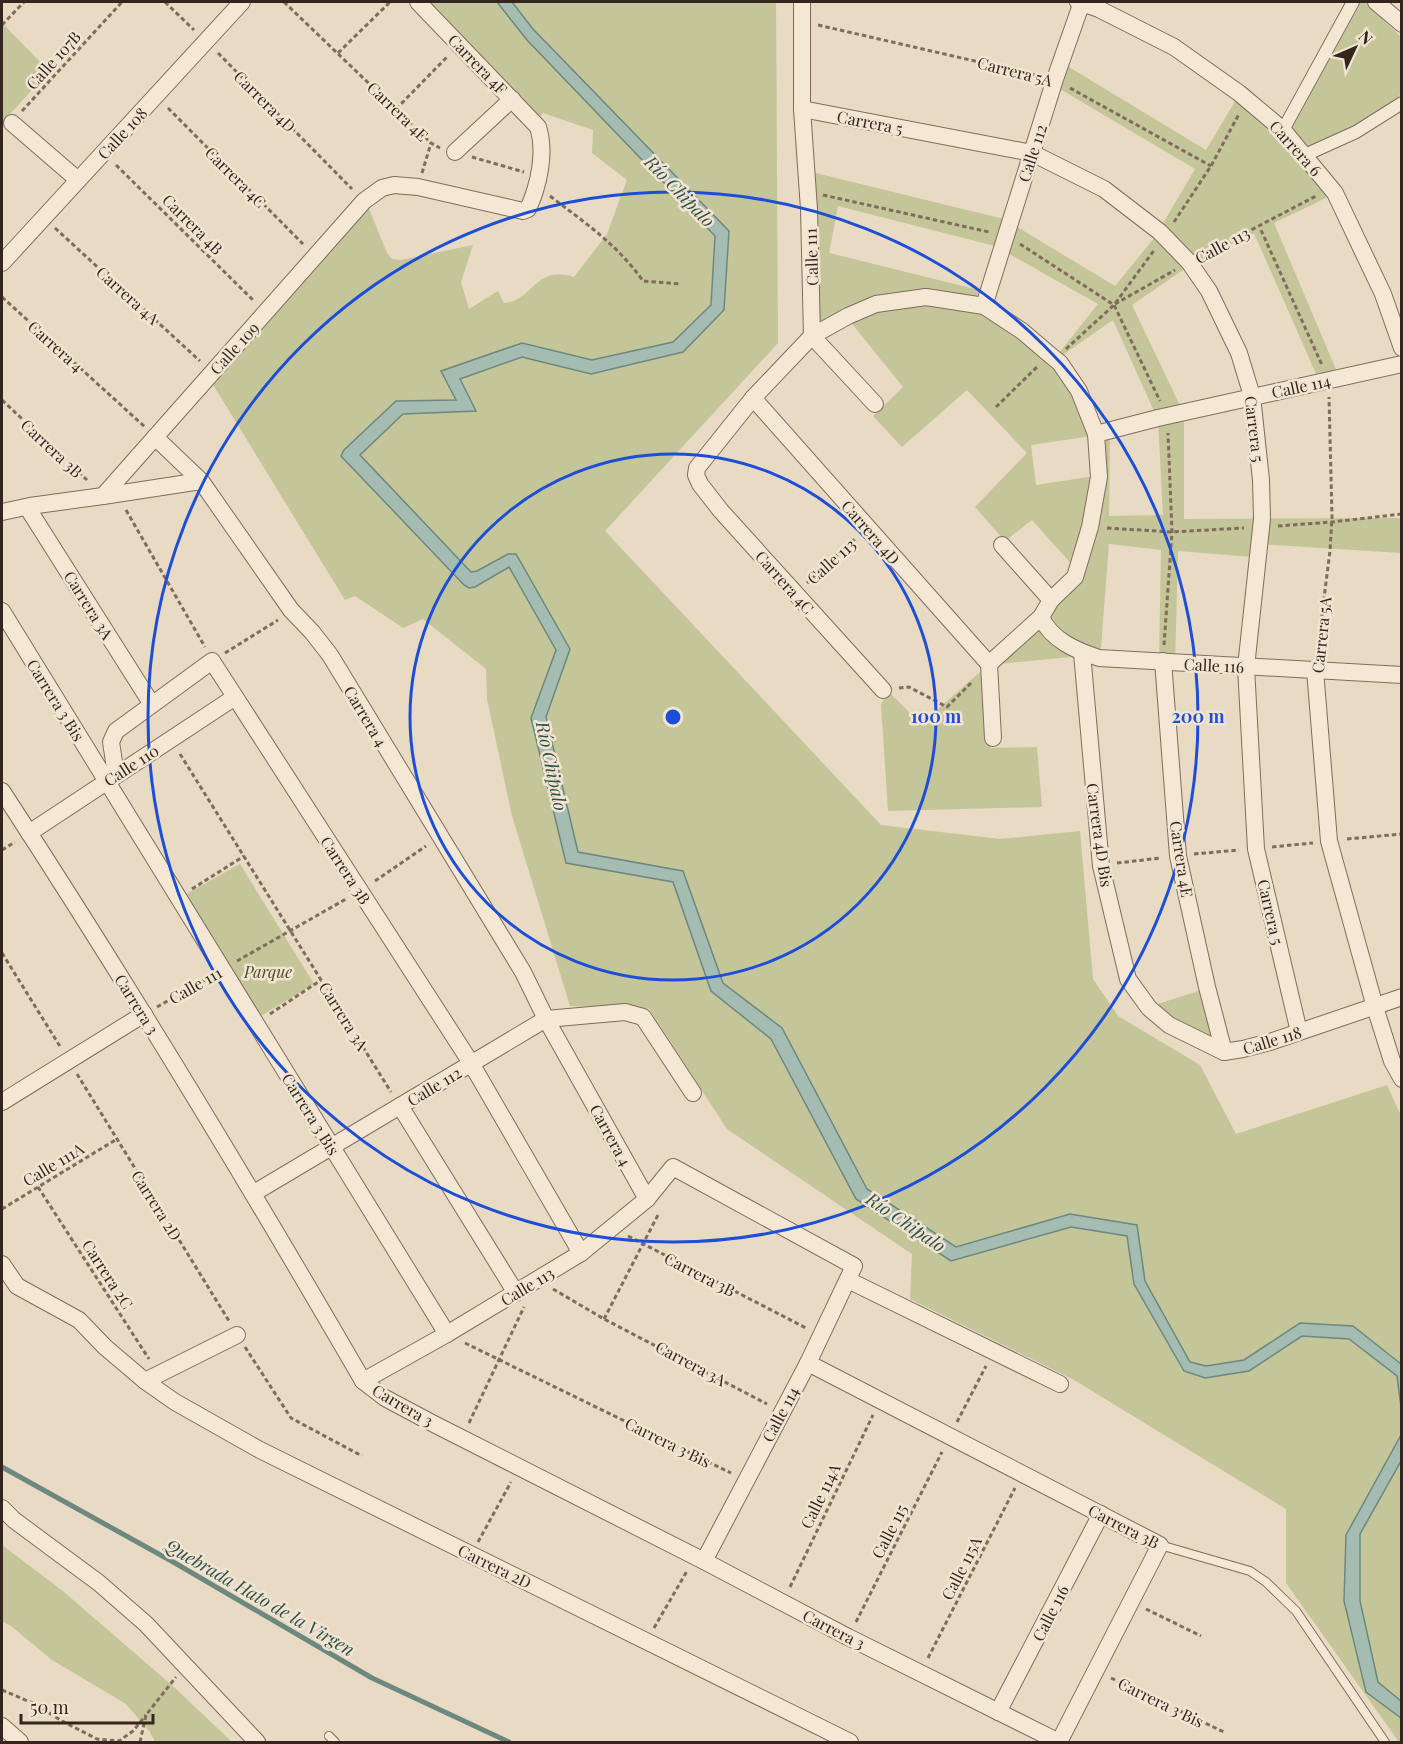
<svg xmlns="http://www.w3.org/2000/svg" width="1403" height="1744" font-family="'Playfair Display',serif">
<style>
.green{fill:#c4c598;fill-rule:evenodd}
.water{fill:#a5bcb3;stroke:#6d887f;stroke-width:1.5}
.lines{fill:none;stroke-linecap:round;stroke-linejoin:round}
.stream{stroke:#6d887f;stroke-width:5}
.service-casing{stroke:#806c5c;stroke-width:10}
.pedestrian-casing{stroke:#806c5c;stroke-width:14}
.minor-casing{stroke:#806c5c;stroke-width:18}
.path{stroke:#806c5c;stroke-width:3;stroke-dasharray:4.5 3;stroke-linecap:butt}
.service{stroke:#f4e8d5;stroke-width:8}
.pedestrian{stroke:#f4e8d5;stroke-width:12}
.minor{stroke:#f4e8d5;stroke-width:16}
.ring{fill:none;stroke:#1d4ed8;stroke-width:3}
.labels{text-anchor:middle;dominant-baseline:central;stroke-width:5;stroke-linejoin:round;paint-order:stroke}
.street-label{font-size:16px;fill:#32261e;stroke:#f1e5d2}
.park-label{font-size:16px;font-style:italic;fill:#464c27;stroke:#f1e5d2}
.water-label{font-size:18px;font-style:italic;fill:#2f504b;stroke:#f1e5d2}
.centre{fill:#1d4ed8;stroke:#f1e5d2;stroke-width:3}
.ring-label{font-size:18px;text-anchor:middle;font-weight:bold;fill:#1d4ed8;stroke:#f1e5d2;stroke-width:5;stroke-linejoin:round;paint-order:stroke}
</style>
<rect width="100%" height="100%" fill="#e8dac3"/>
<g class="green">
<path d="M419,2H776L778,343L605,531L881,825L1000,839L1080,831L1093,979L1118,1016L1200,1065L1236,1134L1387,1085L1402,1118L1401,1742H1399L1286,1583V1509L1074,1380L910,1299L912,1254L727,1129L649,1009L570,1006L512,816L487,699L486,669L423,619L403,628L355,596L345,600L212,383L367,204L387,253L392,259L401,260L473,245L461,282L469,309L498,291L504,303C534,301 533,265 574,277L607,234L627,180L592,153L593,130L543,113L535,121Z"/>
<path d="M1347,2H1365L1401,37V94L1355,135L1309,163L1332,195L1274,223L1340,379L1320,383L1254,233L1183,270L1132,305L1184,414V519L1401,518V553L1256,544L1253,557L1178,551L1175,665L1159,664L1161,550L1109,544L1100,660L1081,656L988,665L990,748L1037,747L1042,807L888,811L881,704L889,692L921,724L988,665L1075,568L1032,520L1005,541L975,507L1027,453L967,390L902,447L873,416L903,387L849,320L806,340L807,317L799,169L1004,219L1115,286L1155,237L1195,169L1050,83L1054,58L1206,150L1237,98L1277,128ZM838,206L995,246L1098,304L1051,363L974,305L979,290L829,253ZM1113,320L1158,420L1163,515L1109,516L1110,431L1092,436L1072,392L1051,363ZM1092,436L1095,476L1036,485L1031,445Z"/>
<path d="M2,23L49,71L2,123Z"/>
<path d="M240,864L314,984L259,1017L186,894Z"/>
<path d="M1205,989L1217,1044L1145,1008Z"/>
<path d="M2,1545L64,1592L175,1688L232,1742H155L150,1732L126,1704L52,1660L11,1626L2,1621Z"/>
</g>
<g class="water">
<path d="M497,2H512L533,29L729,231L724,310L683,352L591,374L522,357L460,379L476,411L403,414L360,455L471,572L477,571L508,554H516L570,649L546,717L578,852L683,871L723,983L782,1028L867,1189L956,1247L1070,1214L1137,1225L1145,1281L1190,1362L1206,1366L1244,1360L1300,1323L1353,1326L1401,1364V1407L1397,1376L1349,1339L1302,1336L1249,1371L1205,1378L1184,1371L1134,1284L1127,1236L1071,1227L951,1261L856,1199L771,1039L711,991L673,882L566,863L531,718L556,650L509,567L475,587L469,588L464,585L341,456L344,450L396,401L456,400L441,371L522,343L592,360L673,342L711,305L715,236L527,40Z"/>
<path d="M1401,1435V1461L1360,1534V1601L1378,1682L1401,1701V1718L1366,1692L1344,1601L1346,1535Z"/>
</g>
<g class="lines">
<path class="stream" d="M2,1467L175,1563L372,1678L509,1742"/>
<defs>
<g id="service">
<path d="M1160,1545L1250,1571L1266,1582L1296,1611L1385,1742"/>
<path d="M329,1736L335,1742"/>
</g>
<g id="pedestrian">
<path d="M1283,130L1353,2"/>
<path d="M1305,155L1356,132L1402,103"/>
</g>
<g id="minor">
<path d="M802,2V109L809,209L812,336"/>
<path d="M1078,2L1099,9L1174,47L1239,93L1283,130L1335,193L1383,294L1402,348"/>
<path d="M1376,2L1402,24"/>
<path d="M802,109L1032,153L1104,189L1160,232L1189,262L1209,291L1239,353L1252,396L1261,480L1262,519L1246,667L1256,849L1299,1032"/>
<path d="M12,123L78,180"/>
<path d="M455,152L512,99"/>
<path d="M2,263L242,2"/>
<path d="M984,306L1055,79L1082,2"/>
<path d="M812,336L875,404"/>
<path d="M753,398L989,664"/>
<path d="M1096,434L1158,418L1402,364"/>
<path d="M155,437L201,481L291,610L312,632L330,655L523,972L546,1019L647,1199"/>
<path d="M103,496L201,481"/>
<path d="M27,507L151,703"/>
<path d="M2,512L30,506L103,496L364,201L382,188L394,185L418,187L523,211L528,209C539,185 546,152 538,127L418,2"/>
<path d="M1002,545L1051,600"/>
<path d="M2,611L447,1334"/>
<path d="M1041,617C1051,640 1077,651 1099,658L1402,675"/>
<path d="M1082,653L1101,866L1128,979L1149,1008L1169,1025L1224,1052L1243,1049L1270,1042L1402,997"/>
<path d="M1163,661L1178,856L1207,987L1224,1052"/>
<path d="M989,664L993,738"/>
<path d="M1315,670L1329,841L1375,1007L1392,1061L1402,1079"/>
<path d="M883,690L721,511L700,484L696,475L697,468L753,398L812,336L848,316L876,304L926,297L984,306L1022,331L1049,354L1060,363L1079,391L1096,434L1099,477L1090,527L1075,577L1051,600L1041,617L989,664"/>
<path d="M116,775L111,742L116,731L212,661L471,1063L581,1253"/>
<path d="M2,791C128,984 247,1181 363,1381L385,1398L432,1423L704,1561L848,1637L1059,1742L1160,1545L808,1363"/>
<path d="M29,833L235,697"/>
<path d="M2,1102L144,1014"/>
<path d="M400,1106L516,1293"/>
<path d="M254,1193L546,1019L625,1012L643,1017L693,1093"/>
<path d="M2,1264L17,1286L79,1320L105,1347L145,1381L175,1402L260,1450L850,1742"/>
<path d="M848,1280L1060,1384"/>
<path d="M145,1381L237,1335"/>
<path d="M363,1381L447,1334L581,1253L647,1199L673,1167L854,1266L808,1363L704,1561"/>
<path d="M2,1508L14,1520L99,1583L146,1624L257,1742"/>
<path d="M998,1712L1101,1514"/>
<path d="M2,1726L20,1742"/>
</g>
</defs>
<use href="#service" class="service-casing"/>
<use href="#pedestrian" class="pedestrian-casing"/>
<use href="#minor" class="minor-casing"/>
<g class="path">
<path d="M165,2L194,30"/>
<path d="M284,2L431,143L440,148"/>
<path d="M2,25L24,2"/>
<path d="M818,25L1040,76"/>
<path d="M218,53L352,189"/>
<path d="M338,53L390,2"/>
<path d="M1070,88L1211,166"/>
<path d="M168,108L303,244"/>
<path d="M396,109L448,56"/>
<path d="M22,111L122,2"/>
<path d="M472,157L524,172"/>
<path d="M116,165L254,301"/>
<path d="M422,173L431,143"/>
<path d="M823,195L989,232"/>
<path d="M550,196C585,223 617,244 643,281L681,284"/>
<path d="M1174,222L1211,166L1239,114"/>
<path d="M55,228L200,361"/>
<path d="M1261,230L1322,365"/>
<path d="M1020,244L1114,305L1160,401"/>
<path d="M1205,254L1316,196"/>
<path d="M2,297L145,427"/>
<path d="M1115,304L1175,270"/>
<path d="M1066,349L1114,305L1155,249"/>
<path d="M2,400L87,480"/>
<path d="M996,407L1038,366"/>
<path d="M126,510L205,647"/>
<path d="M1278,526L1332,522L1402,514"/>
<path d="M1107,528L1172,532L1244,528"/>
<path d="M807,583L855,539"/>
<path d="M1164,645L1172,532L1168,433"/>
<path d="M225,653L278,620"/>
<path d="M1317,653L1330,551L1332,517L1329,397"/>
<path d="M899,688L909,687L947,707L973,681"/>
<path d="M180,754L391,1092"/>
<path d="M1347,839L1402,834"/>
<path d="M1272,847L1313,843"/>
<path d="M2,850L15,842"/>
<path d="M1194,854L1239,850"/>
<path d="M1117,863L1161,858"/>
<path d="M375,881L426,846"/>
<path d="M192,889L244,856"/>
<path d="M2,953L61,1048"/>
<path d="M237,961L346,899"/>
<path d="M157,1007L208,978"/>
<path d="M270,1014L321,980"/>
<path d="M77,1074L229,1321"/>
<path d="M38,1187L149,1359"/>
<path d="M2,1209L117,1139"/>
<path d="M628,1236L806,1328"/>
<path d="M553,1289L604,1319L767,1404"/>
<path d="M604,1319L659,1213"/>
<path d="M465,1343L731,1473"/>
<path d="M245,1347L291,1418L362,1456"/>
<path d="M957,1422L986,1366"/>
<path d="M469,1423L524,1307"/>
<path d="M478,1542L511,1482"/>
<path d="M790,1587L873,1415"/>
<path d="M1146,1609L1201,1636"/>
<path d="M856,1622L942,1452"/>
<path d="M654,1628L687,1571"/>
<path d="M928,1658L1015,1488"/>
<path d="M1111,1678L1226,1733"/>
<path d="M2,1690L35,1704L62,1721L97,1739L119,1741L133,1731L146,1715"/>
<path d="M140,1742L146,1715L176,1677"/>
</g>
<use href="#service" class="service"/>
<use href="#pedestrian" class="pedestrian"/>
<use href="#minor" class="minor"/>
</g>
<g class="ring">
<circle cx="673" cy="717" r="263"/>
<circle cx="673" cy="717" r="525"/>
</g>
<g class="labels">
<g class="street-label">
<text transform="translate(53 60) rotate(-48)">Calle 107B</text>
<text transform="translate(478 64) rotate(46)">Carrera 4F</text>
<text transform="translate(1015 71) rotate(14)">Carrera 5A</text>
<text transform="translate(265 101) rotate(45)">Carrera 4D</text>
<text transform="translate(398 111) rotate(44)">Carrera 4E</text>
<text transform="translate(870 122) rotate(11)">Carrera 5</text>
<text transform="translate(122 133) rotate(-47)">Calle 108</text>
<text transform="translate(1296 148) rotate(48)">Carrera 6</text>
<text transform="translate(1032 153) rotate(-72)">Calle 112</text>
<text transform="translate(236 177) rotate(45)">Carrera 4C</text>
<text transform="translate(193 224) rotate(45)">Carrera 4B</text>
<text transform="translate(1222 245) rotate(-28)">Calle 113</text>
<text transform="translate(811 257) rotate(-92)">Calle 111</text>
<text transform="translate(128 295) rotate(42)">Carrera 4A</text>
<text transform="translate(56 346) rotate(42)">Carrera 4</text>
<text transform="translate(234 348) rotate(-48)">Calle 109</text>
<text transform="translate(1301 386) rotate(-12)">Calle 114</text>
<text transform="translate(1255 429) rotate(83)">Carrera 5</text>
<text transform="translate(52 448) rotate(43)">Carrera 3B</text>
<text transform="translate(871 532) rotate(49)">Carrera 4D</text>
<text transform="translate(831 561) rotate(-42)">Calle 113</text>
<text transform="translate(785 582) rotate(48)">Carrera 4C</text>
<text transform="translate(89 605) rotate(58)">Carrera 3A</text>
<text transform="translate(1321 635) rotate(-84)">Carrera 5A</text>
<text transform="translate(1214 665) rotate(3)">Calle 116</text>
<text transform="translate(56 700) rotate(58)">Carrera 3 Bis</text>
<text transform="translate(366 716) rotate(59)">Carrera 4</text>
<text transform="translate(131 765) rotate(-33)">Calle 110</text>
<text transform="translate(1100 835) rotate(82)">Carrera 4D Bis</text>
<text transform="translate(1182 859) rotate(81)">Carrera 4E</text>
<text transform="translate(346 870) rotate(57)">Carrera 3B</text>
<text transform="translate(1271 912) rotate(77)">Carrera 5</text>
<text transform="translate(195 985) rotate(-30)">Calle 111</text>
<text transform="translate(137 1004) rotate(58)">Carrera 3</text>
<text transform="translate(344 1016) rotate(58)">Carrera 3A</text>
<text transform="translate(1272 1040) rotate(-17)">Calle 118</text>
<text transform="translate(434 1086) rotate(-31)">Calle 112</text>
<text transform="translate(311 1114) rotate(58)">Carrera 3 Bis</text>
<text transform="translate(611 1135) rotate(61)">Carrera 4</text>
<text transform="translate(53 1164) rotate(-31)">Calle 111A</text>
<text transform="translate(157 1205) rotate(58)">Carrera 2D</text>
<text transform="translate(108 1274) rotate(57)">Carrera 2C</text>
<text transform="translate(700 1274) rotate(27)">Carrera 3B</text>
<text transform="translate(527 1286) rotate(-31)">Calle 113</text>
<text transform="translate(691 1363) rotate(28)">Carrera 3A</text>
<text transform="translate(403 1405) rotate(30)">Carrera 3</text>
<text transform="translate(780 1414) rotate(-62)">Calle 114</text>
<text transform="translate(668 1442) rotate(26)">Carrera 3 Bis</text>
<text transform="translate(820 1496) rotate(-64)">Calle 114A</text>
<text transform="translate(1124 1526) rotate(27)">Carrera 3B</text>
<text transform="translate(889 1531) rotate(-63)">Calle 115</text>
<text transform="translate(495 1566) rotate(26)">Carrera 2D</text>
<text transform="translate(961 1568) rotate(-63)">Calle 115A</text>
<text transform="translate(1050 1613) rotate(-63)">Calle 116</text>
<text transform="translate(834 1629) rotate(27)">Carrera 3</text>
<text transform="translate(1161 1702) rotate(26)">Carrera 3 Bis</text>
</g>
<g class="park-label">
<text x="268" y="971">Parque</text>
</g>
<g class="water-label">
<text transform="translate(680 191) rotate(46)">Río Chipalo</text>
<text transform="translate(552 766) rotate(78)">Río Chipalo</text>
<text transform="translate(906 1222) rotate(34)">Río Chipalo</text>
<text transform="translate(260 1597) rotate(30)">Quebrada Hato de la Virgen</text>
</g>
</g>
<circle cx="673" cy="717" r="9" class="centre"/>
<g class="ring-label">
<text x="936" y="723">100 m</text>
<text x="1198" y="723">200 m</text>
</g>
<rect width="1403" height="1744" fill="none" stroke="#32261e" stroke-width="6"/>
<g transform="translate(1355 48) rotate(46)" stroke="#f1e5d2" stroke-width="4.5" paint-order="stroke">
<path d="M0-4.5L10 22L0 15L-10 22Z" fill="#32261e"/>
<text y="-9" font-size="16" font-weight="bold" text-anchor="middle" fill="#32261e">N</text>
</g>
<path d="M21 1714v9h132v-9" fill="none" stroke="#32261e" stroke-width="3"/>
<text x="30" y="1714" font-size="18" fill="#32261e" stroke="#f1e5d2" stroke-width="4.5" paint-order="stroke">50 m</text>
</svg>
